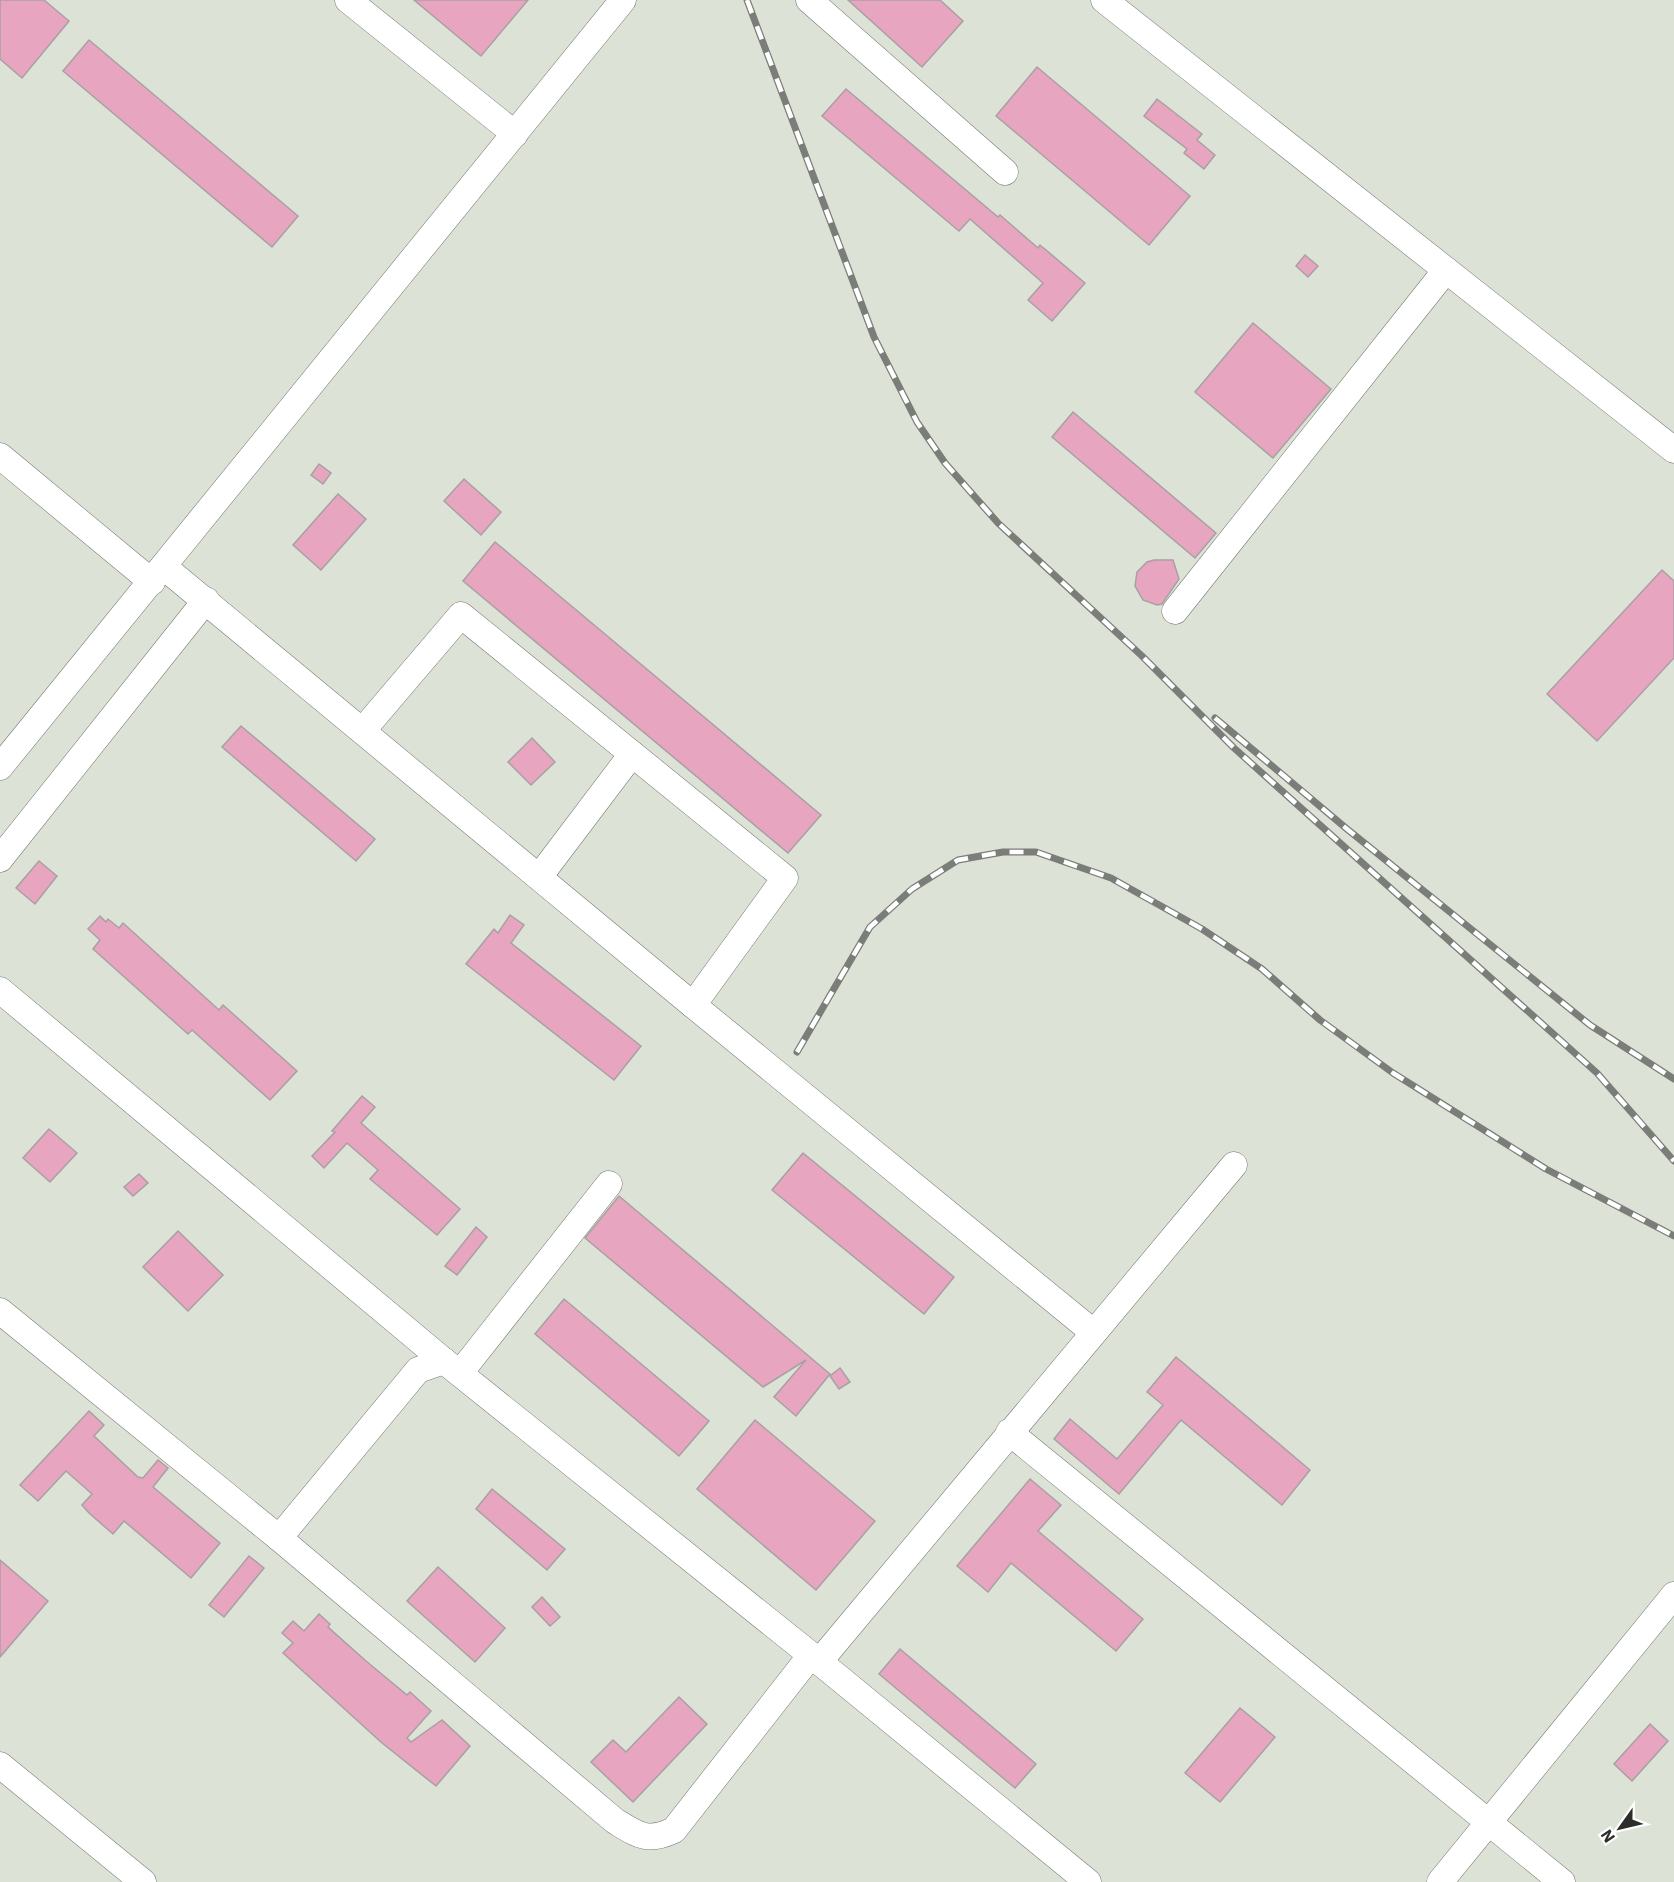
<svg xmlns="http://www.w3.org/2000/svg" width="1674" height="1882" font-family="'IBM Plex Sans',sans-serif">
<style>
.built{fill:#dce3d6}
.building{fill:#e8a5c0;stroke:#a8a0a3;stroke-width:1.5}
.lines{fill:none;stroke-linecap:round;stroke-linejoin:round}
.minor-casing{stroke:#767973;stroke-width:27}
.minor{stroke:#fff;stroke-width:26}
.rail-casing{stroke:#7b7d78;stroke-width:7}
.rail{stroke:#fff;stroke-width:4.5;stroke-dasharray:14;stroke-linecap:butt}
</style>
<rect width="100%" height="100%" fill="#e9ede6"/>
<rect class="built" x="0" y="0" width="1674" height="1882"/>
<g class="building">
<path d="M0,0H44L69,21L22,78L0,59Z"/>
<path d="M414,0H528L481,56Z"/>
<path d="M848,0H940L963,21L922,67Z"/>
<path d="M89,40L298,216L272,247L63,71Z"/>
<path d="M1037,67L1190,196L1149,245L996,116Z"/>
<path d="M846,89L998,217L1000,215L1038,248L1040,245L1085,283L1052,321L1028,300L1043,283L970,219L959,231L822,116Z"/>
<path d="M1157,99L1202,134L1197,140L1215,155L1204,169L1184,153L1187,149L1144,116Z"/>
<path d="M1305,255L1318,266L1308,277L1296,266Z"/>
<path d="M1253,323L1331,389L1273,458L1195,392Z"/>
<path d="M1073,412L1216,533L1195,558L1052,437Z"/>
<path d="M319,464L331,473L323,484L311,475Z"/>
<path d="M464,479L501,512L481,535L444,501Z"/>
<path d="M338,494L366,519L321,570L293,545Z"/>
<path d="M495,542L821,815L788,853L463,581Z"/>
<path d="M1154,560H1173L1179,579L1162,604L1157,605L1143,600L1135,586L1137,572L1147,562Z"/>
<path d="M1662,570L1674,581V658L1597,741L1547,694Z"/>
<path d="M241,726L375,839L356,861L222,747Z"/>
<path d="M532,738L555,762L531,785L508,762Z"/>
<path d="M39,861L57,876L35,904L16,888Z"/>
<path d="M510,915L524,925L511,943L641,1046L614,1080L466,964L494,929L498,933Z"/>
<path d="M100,916L106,922L108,919L119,928L123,923L219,1010L223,1005L297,1071L270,1100L192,1030L188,1034L93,949L100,940L88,929Z"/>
<path d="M362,1096L375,1107L361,1123L460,1209L437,1235L370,1179L378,1170L347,1143L324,1168L312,1156L335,1132L332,1131Z"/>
<path d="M49,1129L77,1153L50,1182L23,1158Z"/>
<path d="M803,1153L954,1277L924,1314L772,1190Z"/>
<path d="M139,1174L148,1183L133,1196L124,1187Z"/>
<path d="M619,1196L830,1374L796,1416L774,1397L806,1360L763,1387L585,1238Z"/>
<path d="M476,1227L487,1237L457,1275L445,1266Z"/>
<path d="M178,1231L223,1275L188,1311L143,1267Z"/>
<path d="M564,1299L709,1421L679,1456L535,1334Z"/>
<path d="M1176,1357L1310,1470L1282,1505L1181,1420L1119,1494L1054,1439L1070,1419L1117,1459L1163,1405L1147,1392Z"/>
<path d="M840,1368L850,1382L839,1389L830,1376Z"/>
<path d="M89,1411L104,1425L94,1436L138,1477L143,1478L158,1460L168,1468L153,1487L220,1543L191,1578L124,1521L113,1534L89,1513L82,1505L92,1494L66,1471L38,1501L20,1485Z"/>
<path d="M755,1420L875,1521L816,1590L697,1489Z"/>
<path d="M1030,1479L1061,1505L1038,1531L1143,1619L1116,1651L1011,1563L988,1592L957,1566Z"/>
<path d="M492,1489L565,1549L547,1570L476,1509Z"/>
<path d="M249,1556L264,1568L224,1617L209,1605Z"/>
<path d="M0,1560L48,1601L0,1657Z"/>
<path d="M438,1567L505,1628L475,1662L407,1601Z"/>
<path d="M542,1597L560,1617L550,1626L532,1607Z"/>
<path d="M319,1614L330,1624L328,1627L366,1661L407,1695L410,1692L431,1711L407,1738L411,1742L442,1720L470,1746L436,1786L382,1743L283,1653L293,1643L282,1633L293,1621L304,1631Z"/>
<path d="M900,1649L1036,1764L1015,1788L879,1674Z"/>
<path d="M679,1697L707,1724L633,1802L591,1762L613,1740L626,1752Z"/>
<path d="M1240,1708L1275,1737L1220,1802L1185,1773Z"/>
<path d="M1650,1724L1668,1741L1632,1781L1614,1764Z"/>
</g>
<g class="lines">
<defs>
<g id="minor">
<path d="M348,0L515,134"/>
<path d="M809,0L1005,172"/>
<path d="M1104,0L1674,450"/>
<path d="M0,456L152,582"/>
<path d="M164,567L693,1005L1093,1332"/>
<path d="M1175,611L1446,270"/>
<path d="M363,730L461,615L785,878L693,1005"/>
<path d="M0,767L623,0"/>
<path d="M0,859L206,600"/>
<path d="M539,877L632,754"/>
<path d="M0,990L444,1361L811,1655L1088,1882"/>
<path d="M0,1311L279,1538L615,1821C638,1835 647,1843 674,1830L811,1655"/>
<path d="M460,1373L609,1184"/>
<path d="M1009,1432L1562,1882"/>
<path d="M279,1538L418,1370L444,1361"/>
<path d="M819,1662L1234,1165"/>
<path d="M0,1765L143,1882"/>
<path d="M1440,1882L1674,1595"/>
</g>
</defs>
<use href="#minor" class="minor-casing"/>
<use href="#minor" class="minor"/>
<defs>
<g id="rail">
<path d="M747,0L874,337L917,422L945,463L998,523L1142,656L1234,748L1597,1073L1674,1161"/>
<path d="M1215,718L1347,829L1590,1025L1674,1079"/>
<path d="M797,1052L870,927L912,889L958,860L1003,852H1036L1111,878L1202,929L1262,969L1320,1020L1393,1073L1546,1169L1674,1236"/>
</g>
</defs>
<use href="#rail" class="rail-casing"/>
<use href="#rail" class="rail"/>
</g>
<g transform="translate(1620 1828) rotate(236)" stroke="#ffffff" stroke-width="4.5" paint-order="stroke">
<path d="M0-4.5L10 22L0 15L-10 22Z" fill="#2d2e2b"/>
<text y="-9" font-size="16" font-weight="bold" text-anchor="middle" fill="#2d2e2b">N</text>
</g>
</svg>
